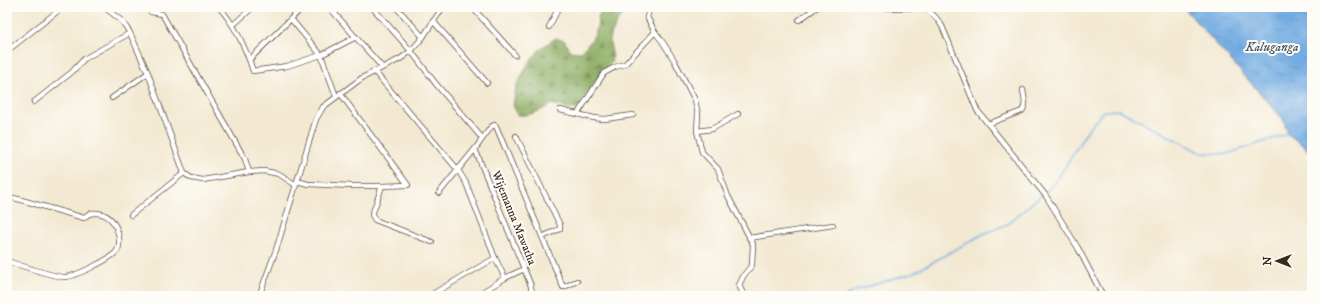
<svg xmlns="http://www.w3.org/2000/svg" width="1319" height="303" font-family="'IM FELL DW Pica',serif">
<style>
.forest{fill:url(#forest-firs);stroke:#616a3e}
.water{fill:url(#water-ripples);stroke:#566b80}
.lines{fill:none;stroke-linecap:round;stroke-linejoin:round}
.stream{stroke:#72ace2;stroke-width:1.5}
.minor-casing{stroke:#574739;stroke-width:6}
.minor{stroke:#fff;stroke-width:4.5}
.labels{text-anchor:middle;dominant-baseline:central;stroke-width:4;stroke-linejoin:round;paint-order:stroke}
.street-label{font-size:12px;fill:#3b2a1e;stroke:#fdfcf7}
.water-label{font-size:13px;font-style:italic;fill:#4e5863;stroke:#fdfcf7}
</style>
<defs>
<pattern id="forest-firs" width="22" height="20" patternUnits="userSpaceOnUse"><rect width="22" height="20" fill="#87a95d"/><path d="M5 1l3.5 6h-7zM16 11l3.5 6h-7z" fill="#708a4c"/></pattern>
<pattern id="water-ripples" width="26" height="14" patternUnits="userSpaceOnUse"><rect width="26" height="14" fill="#72ace2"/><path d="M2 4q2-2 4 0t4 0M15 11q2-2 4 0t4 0" fill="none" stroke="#5f8cb7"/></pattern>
</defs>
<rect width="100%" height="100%" fill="#fdfcf7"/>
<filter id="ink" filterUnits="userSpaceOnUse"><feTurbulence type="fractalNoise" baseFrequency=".025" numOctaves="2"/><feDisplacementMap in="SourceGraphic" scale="8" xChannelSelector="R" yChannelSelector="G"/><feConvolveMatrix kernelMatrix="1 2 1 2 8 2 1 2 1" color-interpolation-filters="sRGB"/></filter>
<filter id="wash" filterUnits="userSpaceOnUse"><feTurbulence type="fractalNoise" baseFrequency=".012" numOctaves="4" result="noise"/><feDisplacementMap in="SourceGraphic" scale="16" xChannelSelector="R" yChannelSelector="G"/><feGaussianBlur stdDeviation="0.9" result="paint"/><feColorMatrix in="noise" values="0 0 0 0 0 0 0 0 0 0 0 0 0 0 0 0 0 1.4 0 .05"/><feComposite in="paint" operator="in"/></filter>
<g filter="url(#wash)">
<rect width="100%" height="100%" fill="#f3e9d2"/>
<path class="forest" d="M604,7H625L626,10L617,22L609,40L613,56L610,64L602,71L577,109H569L552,104C542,110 529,117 517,115L513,105L516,87L528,64L541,48L556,38L565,41L567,46L570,51L580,52C587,46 593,40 596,31C600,20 594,19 604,7Z"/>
<path class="water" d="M1183,7H1312V156L1305,147L1288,134L1283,119Z"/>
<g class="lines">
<path class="stream" d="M846,296L857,290L915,272L983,234L1008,224L1055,183L1089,128L1104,111L1119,110L1201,153L1227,154L1288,134"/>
</g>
</g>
<g filter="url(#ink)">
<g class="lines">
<defs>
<g id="minor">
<path d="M104,7L122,21L130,33L148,73L184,173L191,178L203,180L249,172L264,171L279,174L296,185"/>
<path d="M147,7L151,12L162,14L245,159L249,172"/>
<path d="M219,7C235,25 246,49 253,71L287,66L321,55L291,19"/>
<path d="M329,7L382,67"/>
<path d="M372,7L411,51L436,84L482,138"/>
<path d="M396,7L423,37"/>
<path d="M472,7L515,55"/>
<path d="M650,7L647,17L655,32L662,41L674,60L695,100L698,115L697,131L702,152L718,169L728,196L753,244L752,265L744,275L739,285L744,296"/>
<path d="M836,7L843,8H922C932,12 936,17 942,26L977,110L1046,196L1078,248L1103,296"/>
<path d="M799,20L817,7"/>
<path d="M433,21L487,83"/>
<path d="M233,25L253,7"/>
<path d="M549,27L559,7"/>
<path d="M7,51L63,7"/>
<path d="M250,59L303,7"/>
<path d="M374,71L458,170L466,183L495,258L429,296"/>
<path d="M340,93L408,185L382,186L372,215L375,220L432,242"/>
<path d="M336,96L321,55L356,37"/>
<path d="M112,98L148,73"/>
<path d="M34,102L72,72L84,59L130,33"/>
<path d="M560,110L594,118L605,119L633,115"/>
<path d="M578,113L604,73L615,67L625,64L655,32"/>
<path d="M988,124L1022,111C1027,105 1024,97 1023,90"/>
<path d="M697,131L712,129L738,114"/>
<path d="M516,136L560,225V229L542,237"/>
<path d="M475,149L531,286L532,296"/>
<path d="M297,181L308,184L352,186H382"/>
<path d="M439,193L475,149L491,127L494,125L496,126L563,287H564L577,281"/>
<path d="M7,197L18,199L84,218C91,209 107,213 113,222C118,229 122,243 117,251C111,259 76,276 66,277C59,278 16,264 7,261"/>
<path d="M131,215L184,173"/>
<path d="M749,238L833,225"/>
<path d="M505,278L524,269"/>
<path d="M259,296L276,250L316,119L323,107L362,78L400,59L411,51L423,37L443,7"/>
<path d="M476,296L505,278L495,258"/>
<path d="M1094,296L1102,293"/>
</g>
</defs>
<use href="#minor" class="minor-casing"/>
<use href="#minor" class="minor"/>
</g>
</g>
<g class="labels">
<g class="street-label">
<text transform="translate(514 218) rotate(68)">Wijemanna Mawatha</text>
</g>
<g class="water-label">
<text x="1272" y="47">Kaluganga</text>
</g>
</g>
<rect width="1319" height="303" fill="none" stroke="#fdfcf7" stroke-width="24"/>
<g transform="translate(1277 261) rotate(270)" stroke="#fdfcf7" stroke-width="3" paint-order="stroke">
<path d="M0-3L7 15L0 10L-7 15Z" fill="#3b2a1e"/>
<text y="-6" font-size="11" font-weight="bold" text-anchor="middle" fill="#3b2a1e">N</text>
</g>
</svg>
